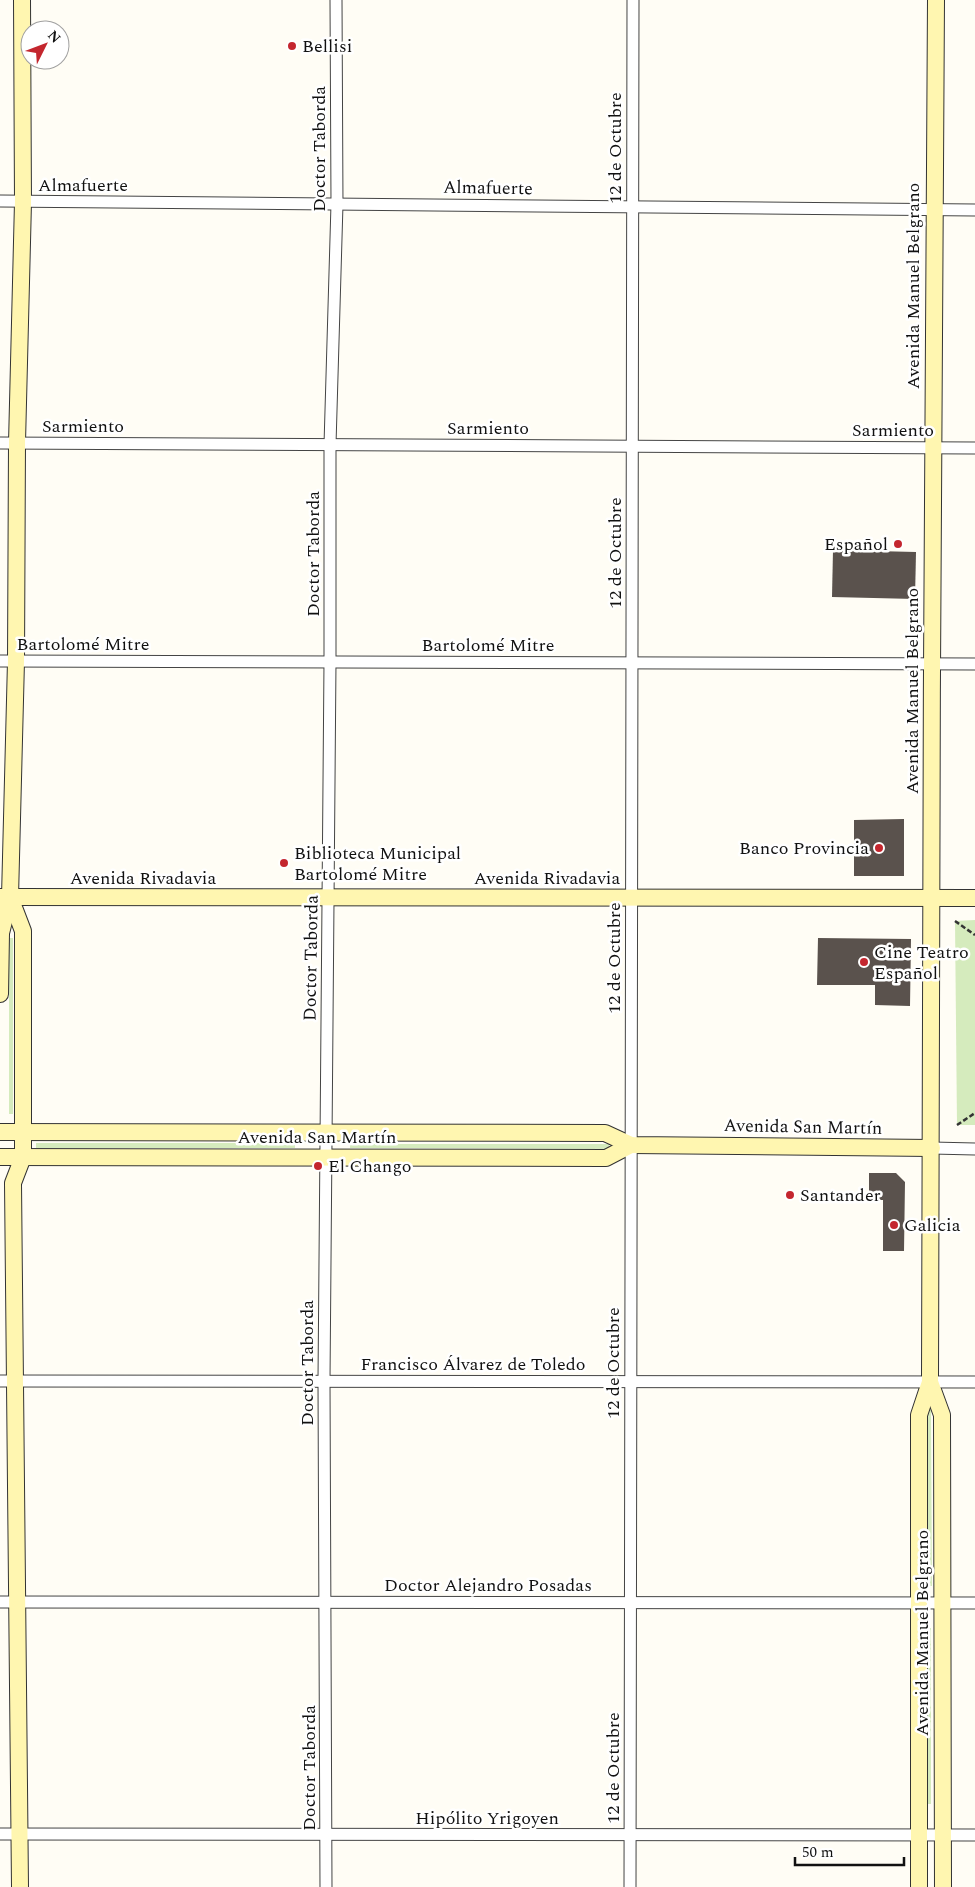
<svg xmlns="http://www.w3.org/2000/svg" width="975" height="1887" font-family="Spectral,serif">
<style>
.green{fill:#d5ebbd}
.building{fill:#5a524d}
.lines{fill:none;stroke-linecap:round;stroke-linejoin:round}
.minor-casing{stroke:#444;stroke-width:13}
.secondary-casing{stroke:#333;stroke-width:18}
.path{stroke:#333;stroke-width:2.5;stroke-dasharray:5 2.5;stroke-linecap:butt}
.minor{stroke:#fff;stroke-width:11}
.secondary{stroke:#fff6b0;stroke-width:16}
.poi-dot{fill:#c4262e;stroke:#fff;stroke-width:2}
.labels{text-anchor:middle;dominant-baseline:central;stroke-width:5;stroke-linejoin:round;paint-order:stroke}
.poi-label{font-size:18px;fill:#111;stroke:#fff;text-anchor:start}
.street-label{font-size:18px;fill:#111;stroke:#fff}
</style>
<rect width="100%" height="100%" fill="#fffdf5"/>
<g class="green">
<path d="M975,920V1125H957L955,921Z"/>
<rect x="9" y="938" width="4" height="176"/>
<rect x="36" y="1143" width="259" height="5"/>
<path d="M350,1144H609V1149L350,1148Z"/>
<path d="M927,1410H931L932,1586H928Z"/>
<path d="M927,1628H931V1804H928Z"/>
</g>
<g class="building">
<path d="M833,550L916,552L915,599L832,597Z"/>
<path d="M904,819V876H854V820Z"/>
<path d="M818,938L911,939L910,1006L875,1005V985H817Z"/>
<path d="M869,1173H896L905,1182L904,1251H883V1200H869Z"/>
</g>
<g class="lines">
<defs>
<g id="minor">
<path d="M0,201L975,210"/>
<path d="M0,443L975,448"/>
<path d="M0,661L975,664"/>
<path d="M932,1148L975,1149"/>
<path d="M0,1381L975,1382"/>
<path d="M0,1602L975,1603"/>
<path d="M0,1834L975,1835"/>
<path d="M326,1887L324,1381L330,662V445L337,204L336,0"/>
<path d="M630,1887L633,0"/>
</g>
<g id="secondary">
<path d="M936,0C930,461 933,921 930,1382L942,1415L943,1887"/>
<path d="M0,897L975,898"/>
<path d="M10,897L23,931V1157L13,1183L20,1887"/>
<path d="M0,994L1,933L10,897L16,661L17,443L23,202L22,0"/>
<path d="M0,1132L605,1133L631,1145L932,1148"/>
<path d="M0,1157L606,1158L631,1145"/>
<path d="M919,1887V1415L930,1382"/>
</g>
</defs>
<use href="#minor" class="minor-casing"/>
<use href="#secondary" class="secondary-casing"/>
<g class="path">
<path d="M955,921L975,935"/>
<path d="M957,1125L975,1113"/>
</g>
<use href="#minor" class="minor"/>
<use href="#secondary" class="secondary"/>
</g>
<g class="poi-dot">
<circle cx="292" cy="46" r="5"/>
<circle cx="898" cy="544" r="5"/>
<circle cx="879" cy="848" r="5"/>
<circle cx="284" cy="863" r="5"/>
<circle cx="864" cy="962" r="5"/>
<circle cx="318" cy="1166" r="5"/>
<circle cx="790" cy="1195" r="5"/>
<circle cx="894" cy="1225" r="5"/>
</g>
<g class="labels">
<g class="poi-label">
<text x="302" y="46">Bellisi</text>
<text x="888" y="544" text-anchor="end">Español</text>
<text x="869" y="848" text-anchor="end">Banco Provincia</text>
<text x="294" y="853">Biblioteca Municipal<tspan x="294" dy="21">Bartolomé Mitre</tspan></text>
<text x="874" y="952">Cine Teatro<tspan x="874" dy="21">Español</tspan></text>
<text x="328" y="1166">El Chango</text>
<text x="800" y="1195">Santander</text>
<text x="904" y="1225">Galicia</text>
</g>
<g class="street-label">
<text transform="translate(615 148) rotate(-90)">12 de Octubre</text>
<text transform="translate(319 149) rotate(-90)">Doctor Taborda</text>
<text x="83" y="185">Almafuerte</text>
<text transform="translate(488 188) rotate(1)">Almafuerte</text>
<text transform="translate(913 286) rotate(-90)">Avenida Manuel Belgrano</text>
<text x="83" y="426">Sarmiento</text>
<text x="488" y="428">Sarmiento</text>
<text x="893" y="430">Sarmiento</text>
<text transform="translate(615 553) rotate(-90)">12 de Octubre</text>
<text transform="translate(313 554) rotate(-90)">Doctor Taborda</text>
<text x="83" y="644">Bartolomé Mitre</text>
<text x="488" y="645">Bartolomé Mitre</text>
<text transform="translate(912 691) rotate(-90)">Avenida Manuel Belgrano</text>
<text x="143" y="878">Avenida Rivadavia</text>
<text x="547" y="878">Avenida Rivadavia</text>
<text transform="translate(311 958) rotate(-89)">Doctor Taborda</text>
<text transform="translate(614 958) rotate(-90)">12 de Octubre</text>
<text transform="translate(803 1127) rotate(1)">Avenida San Martín</text>
<text x="317" y="1137">Avenida San Martín</text>
<text transform="translate(307 1363) rotate(-90)">Doctor Taborda</text>
<text transform="translate(613 1363) rotate(-90)">12 de Octubre</text>
<text x="473" y="1364">Francisco Álvarez de Toledo</text>
<text x="488" y="1585">Doctor Alejandro Posadas</text>
<text transform="translate(922 1633) rotate(-90)">Avenida Manuel Belgrano</text>
<text transform="translate(309 1768) rotate(-90)">Doctor Taborda</text>
<text transform="translate(613 1768) rotate(-90)">12 de Octubre</text>
<text x="487" y="1818">Hipólito Yrigoyen</text>
</g>
</g>
<g transform="translate(45 45) rotate(48)"><circle r="24" fill="#ffffff" stroke="#a0a0a0"/>
<path d="M0-4L9 19L0 12L-9 19Z" fill="#c4262e"/>
<text y="-8" font-size="14" font-weight="bold" text-anchor="middle" fill="#111111">N</text>
</g>
<path d="M795 1857v8h109v-8" fill="none" stroke="#111111" stroke-width="2.5"/>
<text x="802" y="1857" font-size="15" fill="#111111" stroke="#ffffff" stroke-width="4" paint-order="stroke">50 m</text>
</svg>
